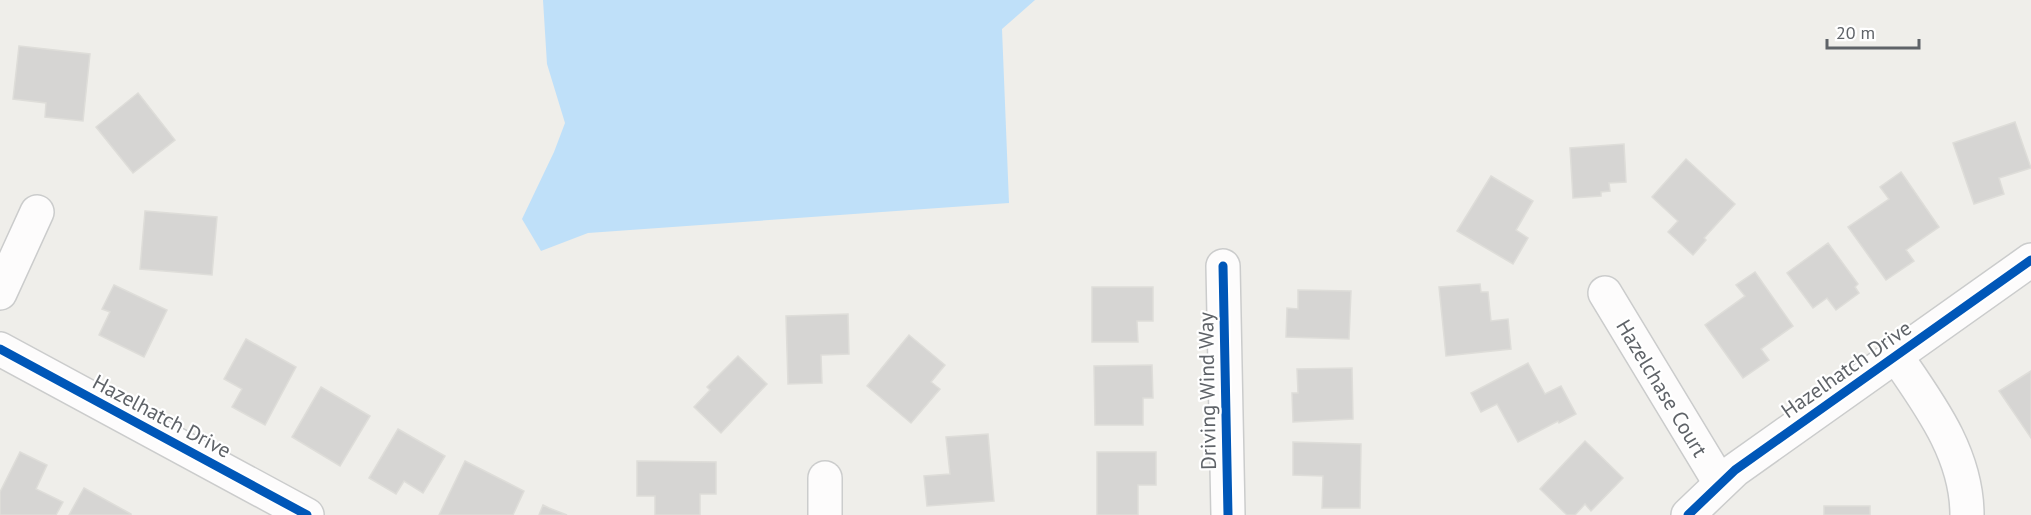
<svg xmlns="http://www.w3.org/2000/svg" width="2031" height="515" font-family="'PT Sans',sans-serif">
<style>
.water{fill:#bfe0f9}
.building{fill:#d6d5d3;stroke:#deddd9;stroke-width:1.5}
.lines{fill:none;stroke-linecap:round;stroke-linejoin:round}
.minor-casing{stroke:#cbcccc;stroke-width:36}
.minor{stroke:#fdfcfc;stroke-width:33}
.cycleway-casing{stroke:#fff;stroke-width:13}
.cycleway{stroke:#0057b8;stroke-width:9}
.labels{text-anchor:middle;dominant-baseline:central;stroke-width:4.5;stroke-linejoin:round;paint-order:stroke}
.street-label{font-size:21px;fill:#5f6368;stroke:#fff}
</style>
<rect width="100%" height="100%" fill="#efeeea"/>
<path class="water" d="M543,0H1035L1002,29L1009,203L588,233L541,251L522,219L554,152L565,123L547,64Z"/>
<g class="building">
<path d="M19,46L90,54L83,121L45,117L46,103L13,99Z"/>
<path d="M138,93L175,140L133,173L96,127Z"/>
<path d="M2015,122L2031,168L1999,178L2004,194L1974,204L1953,143Z"/>
<path d="M1624,144L1626,182L1609,183L1610,191L1601,192V196L1573,198L1570,148Z"/>
<path d="M1686,159L1735,204L1704,238L1706,240L1693,255L1668,232L1678,221L1652,197Z"/>
<path d="M1901,172L1939,227L1906,250L1914,261L1886,280L1848,227L1889,199L1880,187Z"/>
<path d="M1491,176L1533,201L1516,230L1528,238L1513,264L1457,231Z"/>
<path d="M145,211L217,217L212,275L140,269Z"/>
<path d="M1828,243L1858,284L1855,287L1859,293L1836,310L1827,298L1813,308L1787,273Z"/>
<path d="M1755,272L1793,326L1761,349L1769,360L1743,378L1705,325L1745,296L1736,285Z"/>
<path d="M1480,284L1481,292H1488L1491,321L1508,319L1511,349L1446,356L1439,287Z"/>
<path d="M114,285L167,310L144,357L99,335L110,312L102,309Z"/>
<path d="M1092,287H1153V321H1137L1138,342H1092Z"/>
<path d="M1298,290L1351,291L1349,339L1286,337L1287,308L1298,309Z"/>
<path d="M848,314L849,354L821,355L822,383L788,384L786,316Z"/>
<path d="M909,335L945,365L931,382L940,389L911,423L867,386Z"/>
<path d="M246,339L296,367L265,425L232,407L242,389L224,379Z"/>
<path d="M738,356L767,384L721,433L694,407L710,390L707,387Z"/>
<path d="M1528,363L1545,394L1561,386L1576,414L1559,423L1558,421L1518,442L1497,404L1481,412L1471,393Z"/>
<path d="M1152,365L1153,398H1143V425H1095L1094,366Z"/>
<path d="M1352,368L1353,419L1293,422L1292,393H1298L1297,369Z"/>
<path d="M2031,371V438L1999,391Z"/>
<path d="M321,387L370,416L340,466L292,437Z"/>
<path d="M398,429L445,456L423,493L404,481L396,494L369,478Z"/>
<path d="M988,434L994,501L927,506L924,476L950,474L946,437Z"/>
<path d="M1585,441L1623,478L1591,511L1585,504L1575,515H1567L1540,489Z"/>
<path d="M1293,442L1361,444L1360,508H1322L1323,476L1293,475Z"/>
<path d="M20,452L47,465L36,489L63,502L56,515H0V492Z"/>
<path d="M1097,452H1156V485H1138V515H1097Z"/>
<path d="M465,461L524,491L513,515H439Z"/>
<path d="M637,461L716,462V494H700V515H655V496H637Z"/>
<path d="M84,488L131,514V515H69Z"/>
<path d="M543,505L549,508L567,515H539Z"/>
<rect x="1824" y="506" width="46" height="9"/>
</g>
<g class="lines">
<defs>
<g id="minor">
<path d="M1223,266L1228,515"/>
<path d="M0,293L37,212"/>
<path d="M1605,293L1720,483"/>
<path d="M0,349L307,515"/>
<path d="M1896,356C1929,404 1967,454 1967,515"/>
<path d="M825,478V515"/>
<path d="M1688,515L1735,470L2031,260"/>
</g>
</defs>
<use href="#minor" class="minor-casing"/>
<use href="#minor" class="minor"/>
<defs>
<g id="cycleway">
<path d="M1223,266L1228,515"/>
<path d="M0,349L307,515"/>
<path d="M1688,515L1735,470L2031,260"/>
</g>
</defs>
<use href="#cycleway" class="cycleway-casing"/>
<use href="#cycleway" class="cycleway"/>
</g>
<g class="labels">
<g class="street-label">
<text transform="translate(1846 369) rotate(-35)">Hazelhatch Drive</text>
<text transform="translate(1662 388) rotate(59)">Hazelchase Court</text>
<text transform="translate(1207 391) rotate(-91)">Driving Wind Way</text>
<text transform="translate(162 416) rotate(28)">Hazelhatch Drive</text>
</g>
</g>
<path d="M1827 39v9h92v-9" fill="none" stroke="#5f6368" stroke-width="3"/>
<text x="1836" y="39" font-size="18" fill="#5f6368" stroke="#ffffff" stroke-width="4.5" paint-order="stroke">20 m</text>
</svg>
